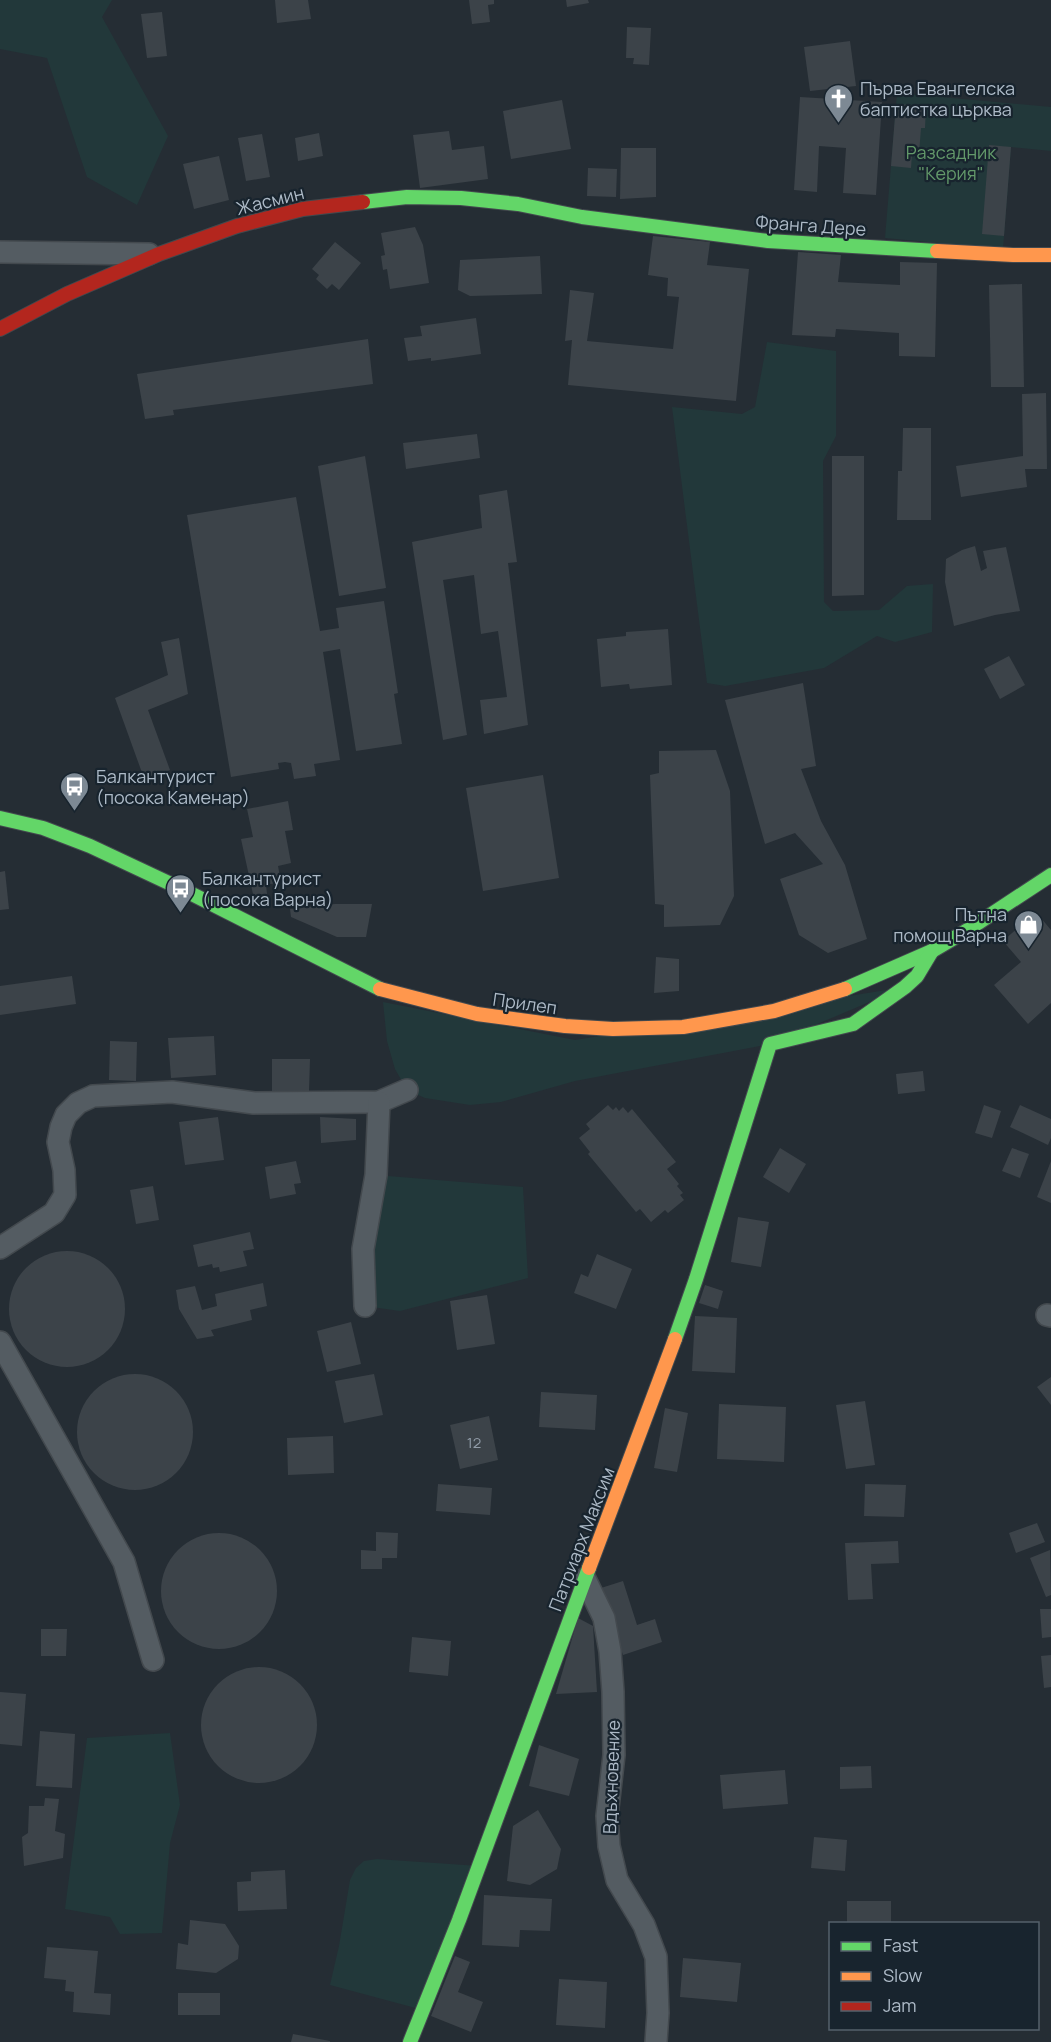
<svg xmlns="http://www.w3.org/2000/svg" width="1051" height="2042" font-family="Manrope,sans-serif">
<style>
.green{fill:#22383a}
.building{fill:#3c4349}
.lines{fill:none;stroke-linecap:round;stroke-linejoin:round}
.street-casing{stroke:#43494e;stroke-width:24}
.fast-casing{stroke:#43494e;stroke-width:16}
.slow-casing{stroke:#43494e;stroke-width:16}
.jam-casing{stroke:#43494e;stroke-width:16}
.street{stroke:#545c62;stroke-width:21}
.fast{stroke:#63d668;stroke-width:14}
.slow{stroke:#ff974d;stroke-width:14}
.jam{stroke:#b3261e;stroke-width:14}
.labels{text-anchor:middle;dominant-baseline:central;stroke-width:4.5;stroke-linejoin:round;paint-order:stroke}
.number-label{font-size:15px;fill:#919ca8}
.poi-label{font-size:18px;fill:#adbac7;stroke:#18242e;text-anchor:start}
.park-label{font-size:18px;fill:#63996a;stroke:#18242e}
.street-label{font-size:18px;fill:#adbac7;stroke:#18242e}
</style>
<rect width="100%" height="100%" fill="#252d34"/>
<g class="green">
<path d="M0,0H112L102,17L168,136L137,205L87,177L47,58L0,49Z"/>
<path d="M897,93L1051,107V151L1011,147L1003,249L885,238Z"/>
<path d="M767,342L836,351V436L823,461L824,602L833,611L879,610L907,586L933,584L932,632L895,642L877,636L824,668L725,686L707,683L672,407L742,414L755,407Z"/>
<path d="M905,987L770,1044L575,1081L501,1102L470,1105L425,1098L407,1090L395,1069L387,1041L383,1002L575,1040Z"/>
<path d="M376,1175L523,1187L528,1278L400,1311L365,1306Z"/>
<path d="M170,1733L180,1805L170,1843L162,1933L120,1934L110,1917L65,1909L87,1738Z"/>
<path d="M377,1859L479,1866L423,2010L330,1985L339,1946L350,1880L356,1868L364,1861Z"/>
</g>
<g class="building">
<path d="M275,0H308L311,19L277,23Z"/>
<path d="M469,0H494V4L488,5L490,22L472,24Z"/>
<path d="M566,0H588L589,3L567,7Z"/>
<path d="M162,12L167,56L147,58L141,14Z"/>
<path d="M627,27L651,28L649,65L633,64L634,58H626Z"/>
<path d="M850,41L856,86L810,91L804,47Z"/>
<path d="M800,97L882,102L876,195L843,193L846,148L819,146L817,192L794,190Z"/>
<path d="M562,100L571,149L511,159L503,111Z"/>
<path d="M896,104L926,106L925,128H921L919,154H912L911,168L891,166Z"/>
<path d="M449,131L452,150L484,146L488,179L420,188L413,135Z"/>
<path d="M319,133L323,156L298,161L295,138Z"/>
<path d="M262,134L270,177L246,181L238,138Z"/>
<path d="M989,145L1011,147L1004,236L982,234Z"/>
<path d="M621,148H656V197L620,199Z"/>
<path d="M219,156L229,200L194,209L183,164Z"/>
<path d="M588,168L617,169L616,197L587,196Z"/>
<path d="M415,227L423,245L429,283L390,289L387,269L383,270L381,256L385,255L381,233Z"/>
<path d="M653,236L710,242L707,265L749,269L736,401L568,385L572,340L565,341L570,290L594,293L587,341L673,349L679,297L667,296L668,278L648,275Z"/>
<path d="M335,242L361,263L339,290L332,284L327,289L316,279L319,275L312,269Z"/>
<path d="M798,252L841,255L838,282L900,285V262L937,263L935,357L899,356V333L836,329L835,337L792,335Z"/>
<path d="M540,256L542,294L470,296L458,290L460,260Z"/>
<path d="M1022,284L1024,387H991L989,285Z"/>
<path d="M476,318L481,354L431,361V358L408,361L404,338L422,336L420,326Z"/>
<path d="M368,339L373,384L173,410L174,415L145,419L137,374Z"/>
<path d="M1046,393L1047,469H1025L1027,487L961,497L956,466L1023,456L1022,394Z"/>
<path d="M903,428H931V520H897L898,471H902Z"/>
<path d="M477,434L480,458L406,469L403,443Z"/>
<path d="M365,456L386,588L339,596L318,466Z"/>
<path d="M832,456H864V595L832,596Z"/>
<path d="M507,490L517,562L508,563L528,725L484,734L480,700L507,697L498,631L481,634L474,575L443,580L467,735L443,740L412,542L482,528L479,495Z"/>
<path d="M296,497L320,631L339,628L336,608L384,601L398,693L394,694L402,744L356,751L340,649L323,652L340,760L314,764L316,776L294,779L291,763L285,762L278,763L279,769L231,777L187,515Z"/>
<path d="M975,546L981,571L987,568L983,551L1006,547L1020,611L995,615L954,626L945,582L946,559L962,550Z"/>
<path d="M668,629L672,685L630,689L629,684L601,687L597,639L626,636V632Z"/>
<path d="M179,638L188,694L148,710L170,770L145,781L115,698L168,675L161,642Z"/>
<path d="M1009,656L1025,685L1000,699L984,669Z"/>
<path d="M803,683L816,766L801,769L821,821L845,865L867,939L828,953L799,935L780,879L823,864L795,833L765,844L725,700Z"/>
<path d="M716,750L730,791L734,896L720,925L664,927V905L655,904L650,775L659,773V751Z"/>
<path d="M543,775L559,878L483,891L466,788Z"/>
<path d="M288,801L293,830L285,831L291,863L278,866L281,882L266,885L268,902L261,903L254,899L241,839L253,837L247,809Z"/>
<path d="M5,871L9,909L0,910V872Z"/>
<path d="M335,904H372L366,937H337L291,917L290,909Z"/>
<path d="M1036,912L1051,930V1003L1028,1024L994,985L1021,962L1003,941Z"/>
<path d="M656,957L679,959V991L654,993Z"/>
<path d="M72,976L76,1004L0,1015V986Z"/>
<path d="M214,1036L216,1075L171,1078L168,1038Z"/>
<path d="M110,1041L137,1042L136,1081L109,1080Z"/>
<path d="M272,1059H310L309,1091H272Z"/>
<path d="M923,1071L925,1091L898,1094L896,1074Z"/>
<path d="M608,1105L613,1110L616,1107L619,1111L623,1107L628,1113L632,1109L676,1162L667,1169L679,1184L677,1186L683,1193L680,1195L684,1200L668,1213L665,1210L651,1222L640,1209L636,1212L588,1154L590,1152L579,1138L590,1129L586,1124Z"/>
<path d="M984,1105L1001,1111L992,1138L975,1133Z"/>
<path d="M1020,1105L1051,1119V1138L1048,1145L1010,1127Z"/>
<path d="M218,1117L224,1160L185,1165L179,1122Z"/>
<path d="M320,1117L356,1119V1140L321,1143Z"/>
<path d="M780,1148L806,1164L789,1193L763,1177Z"/>
<path d="M1012,1148L1029,1154L1020,1178L1002,1171Z"/>
<path d="M296,1161L301,1183L294,1184L296,1194L270,1199L265,1167Z"/>
<path d="M1051,1161V1203L1037,1197Z"/>
<path d="M153,1186L159,1220L136,1224L130,1190Z"/>
<path d="M738,1217L769,1222L761,1267L731,1262Z"/>
<path d="M250,1232L254,1249L243,1251L247,1266L220,1272L219,1267L213,1268L212,1264L198,1267L193,1245Z"/>
<circle cx="67" cy="1309" r="58"/>
<path d="M597,1254L632,1269L616,1309L574,1293L581,1274L588,1277Z"/>
<path d="M263,1283L267,1306L250,1310L252,1320L211,1330L214,1336L197,1339L179,1309L176,1290L195,1286L202,1310L217,1306L215,1294Z"/>
<path d="M705,1285L723,1291L718,1309L699,1303Z"/>
<path d="M487,1295L495,1344L457,1350L450,1301Z"/>
<path d="M695,1316L737,1318L735,1373L692,1371Z"/>
<path d="M351,1322L361,1364L327,1372L317,1331Z"/>
<circle cx="135" cy="1432" r="58"/>
<path d="M374,1374L383,1415L344,1423L335,1381Z"/>
<path d="M1051,1377V1405L1037,1387Z"/>
<path d="M541,1392L597,1395L595,1430L539,1427Z"/>
<path d="M865,1401L875,1465L846,1469L836,1405Z"/>
<path d="M719,1404L786,1407L784,1462L717,1459Z"/>
<path d="M665,1408L688,1413L677,1472L654,1468Z"/>
<path d="M489,1416L498,1460L460,1469L450,1425Z"/>
<path d="M333,1436L334,1473L288,1475L287,1438Z"/>
<path d="M438,1484L492,1488L490,1515L436,1511Z"/>
<path d="M865,1484L906,1485L904,1517L864,1516Z"/>
<path d="M1037,1523L1045,1542L1016,1553L1009,1533Z"/>
<path d="M376,1532L398,1533L397,1558H382V1569H361V1550L376,1551Z"/>
<circle cx="219" cy="1591" r="58"/>
<path d="M898,1541L899,1563L871,1564L873,1599L848,1600L845,1543Z"/>
<path d="M1050,1550L1051,1595L1046,1597L1030,1558Z"/>
<path d="M623,1581L637,1625L655,1619L662,1642L623,1655L601,1588Z"/>
<path d="M1040,1609H1051V1637L1042,1638Z"/>
<path d="M578,1618L593,1626L597,1692L556,1694Z"/>
<path d="M41,1629H67L66,1656H41Z"/>
<path d="M412,1637L451,1641L448,1676L409,1672Z"/>
<path d="M1051,1655V1687L1044,1688L1041,1656Z"/>
<circle cx="259" cy="1725" r="58"/>
<path d="M0,1692L26,1694L22,1746L0,1744Z"/>
<path d="M40,1731L75,1734L72,1788L36,1786Z"/>
<path d="M539,1745L579,1759L569,1796L529,1786Z"/>
<path d="M871,1766L872,1788L840,1789V1767Z"/>
<path d="M785,1770L788,1804L723,1809L720,1775Z"/>
<path d="M45,1798L59,1799L55,1831L65,1834L63,1858L24,1866L22,1837L28,1833L29,1806H44Z"/>
<path d="M538,1810L561,1849L557,1869L530,1885L507,1881L513,1826Z"/>
<path d="M814,1837L847,1840L845,1871L811,1868Z"/>
<path d="M285,1870L287,1909L238,1911L237,1882L251,1881V1872Z"/>
<path d="M484,1895L552,1899L550,1931L520,1930L519,1947L482,1945Z"/>
<rect x="847" y="1901" width="44" height="22"/>
<path d="M190,1920L225,1924L239,1946L238,1959L216,1973L176,1969L178,1943L188,1945Z"/>
<path d="M47,1947L98,1951L94,1993L111,1994L110,2015L73,2012L74,1992L65,1991L66,1980L44,1978Z"/>
<path d="M455,1956L470,1962L458,1992L483,2002L471,2032L431,2016Z"/>
<path d="M683,1958L741,1963L737,2002L680,1997Z"/>
<path d="M559,1979L607,1982L605,2028L556,2025Z"/>
<rect x="178" y="1993" width="42" height="22"/>
<path d="M293,2034L330,2041V2042H291Z"/>
</g>
<g class="lines">
<defs>
<g id="street">
<path d="M0,252L149,254"/>
<path d="M0,1248L54,1213L65,1195L64,1170L58,1142L61,1127L66,1115L78,1103L93,1096L172,1092L254,1103L379,1102L407,1090"/>
<path d="M365,1306L363,1249L376,1175L379,1102"/>
<path d="M1047,1315L1051,1316"/>
<path d="M0,1342L124,1562L153,1660"/>
<path d="M585,1579L604,1618L610,1651L613,1692L614,1755L607,1816L609,1846L617,1880L644,1925L656,1957L658,2013L656,2042"/>
</g>
<g id="fast">
<path d="M363,202L407,197L461,198L518,204L582,217L768,241L937,251"/>
<path d="M0,818L43,828L90,846L188,892L380,989"/>
<path d="M845,989L932,951L966,931L1051,875"/>
<path d="M675,1339L696,1279L770,1044L853,1024L905,987L917,976L932,951"/>
<path d="M410,2042L459,1920L589,1568"/>
</g>
<g id="slow">
<path d="M937,251L1013,255H1051"/>
<path d="M380,989L477,1014L565,1026L613,1029L683,1027L774,1011L845,989"/>
<path d="M589,1568L675,1339"/>
</g>
<path id="jam" d="M0,329L67,294L159,254L237,226L303,209L363,202"/>
</defs>
<use href="#street" class="street-casing"/>
<use href="#fast" class="fast-casing"/>
<use href="#slow" class="slow-casing"/>
<use href="#jam" class="jam-casing"/>
<use href="#street" class="street"/>
<use href="#fast" class="fast"/>
<use href="#slow" class="slow"/>
<use href="#jam" class="jam"/>
</g>
<defs>
<symbol id="church-pin" viewBox="-11 -11 22 30"><path d="M0 17L-7.5 6A9.5 9.5 0 1 1 7.5 6Z" fill="#7d8994" stroke="#18242e"/><path d="M-1.2-6h2.4v3.5h3.3v2.4h-3.3V6h-2.4V-.1h-3.3v-2.4h3.3Z" fill="#fff"/></symbol>
<symbol id="bus-pin" viewBox="-11 -11 22 30"><path d="M0 17L-7.5 6A9.5 9.5 0 1 1 7.5 6Z" fill="#7d8994" stroke="#18242e"/><path d="M-5-6H5V4H4V6H2V4H-2V6H-4V4H-5ZM-3.5-4V0h7V-4ZM-3.5 1.2v1.5H-2V1.2ZM2 1.2v1.5H3.5V1.2Z" fill="#fff"/></symbol>
<symbol id="shop-pin" viewBox="-11 -11 22 30"><path d="M0 17L-7.5 6A9.5 9.5 0 1 1 7.5 6Z" fill="#7d8994" stroke="#18242e"/><path d="M-5-2.5h2.3a2.7 3.5 0 0 1 5.4 0H5L5.5 6h-11ZM-1.5-2.5h3a1.5 2.3 0 0 0-3 0Z" fill="#fff"/></symbol>
</defs>
<g fill-rule="evenodd">
<use href="#church-pin" x="822" y="82" width="33" height="45"/>
<use href="#bus-pin" x="58" y="770" width="33" height="45"/>
<use href="#bus-pin" x="164" y="872" width="33" height="45"/>
<use href="#shop-pin" x="1012" y="908" width="33" height="45"/>
</g>
<g class="labels">
<g class="number-label">
<text x="474" y="1442">12</text>
</g>
<g class="poi-label">
<text x="860" y="88">Първа Евангелска<tspan x="860" dy="21">баптистка църква</tspan></text>
<text x="96" y="776">Балкантурист<tspan x="96" dy="21">(посока Каменар)</tspan></text>
<text x="202" y="878">Балкантурист<tspan x="202" dy="21">(посока Варна)</tspan></text>
<text x="1007" y="914" text-anchor="end">Пътна<tspan x="1007" dy="21">помощ Варна</tspan></text>
</g>
<g class="park-label">
<text x="951" y="152">Разсадник<tspan x="951" dy="21">"Керия"</tspan></text>
</g>
<g class="street-label">
<text transform="translate(270 200) rotate(-14)">Жасмин</text>
<text transform="translate(811 225) rotate(4)">Франга Дере</text>
<text transform="translate(525 1003) rotate(8)">Прилеп</text>
<text transform="translate(581 1539) rotate(-69)">Патриарх Максим</text>
<text transform="translate(611 1777) rotate(-88)">Вдъхновение</text>
</g>
</g>
<rect x="829" y="1922" width="210" height="108" fill="#18242e" stroke="#54606b" stroke-width="1.5"/>
<rect x="841" y="1942" width="30" height="9" fill="#63d668" stroke="#54606b" stroke-width="1.5"/>
<text x="883" y="1952" font-size="18" fill="#adbac7">Fast</text>
<rect x="841" y="1972" width="30" height="9" fill="#ff974d" stroke="#54606b" stroke-width="1.5"/>
<text x="883" y="1982" font-size="18" fill="#adbac7">Slow</text>
<rect x="841" y="2002" width="30" height="9" fill="#b3261e" stroke="#54606b" stroke-width="1.5"/>
<text x="883" y="2012" font-size="18" fill="#adbac7">Jam</text>
</svg>
